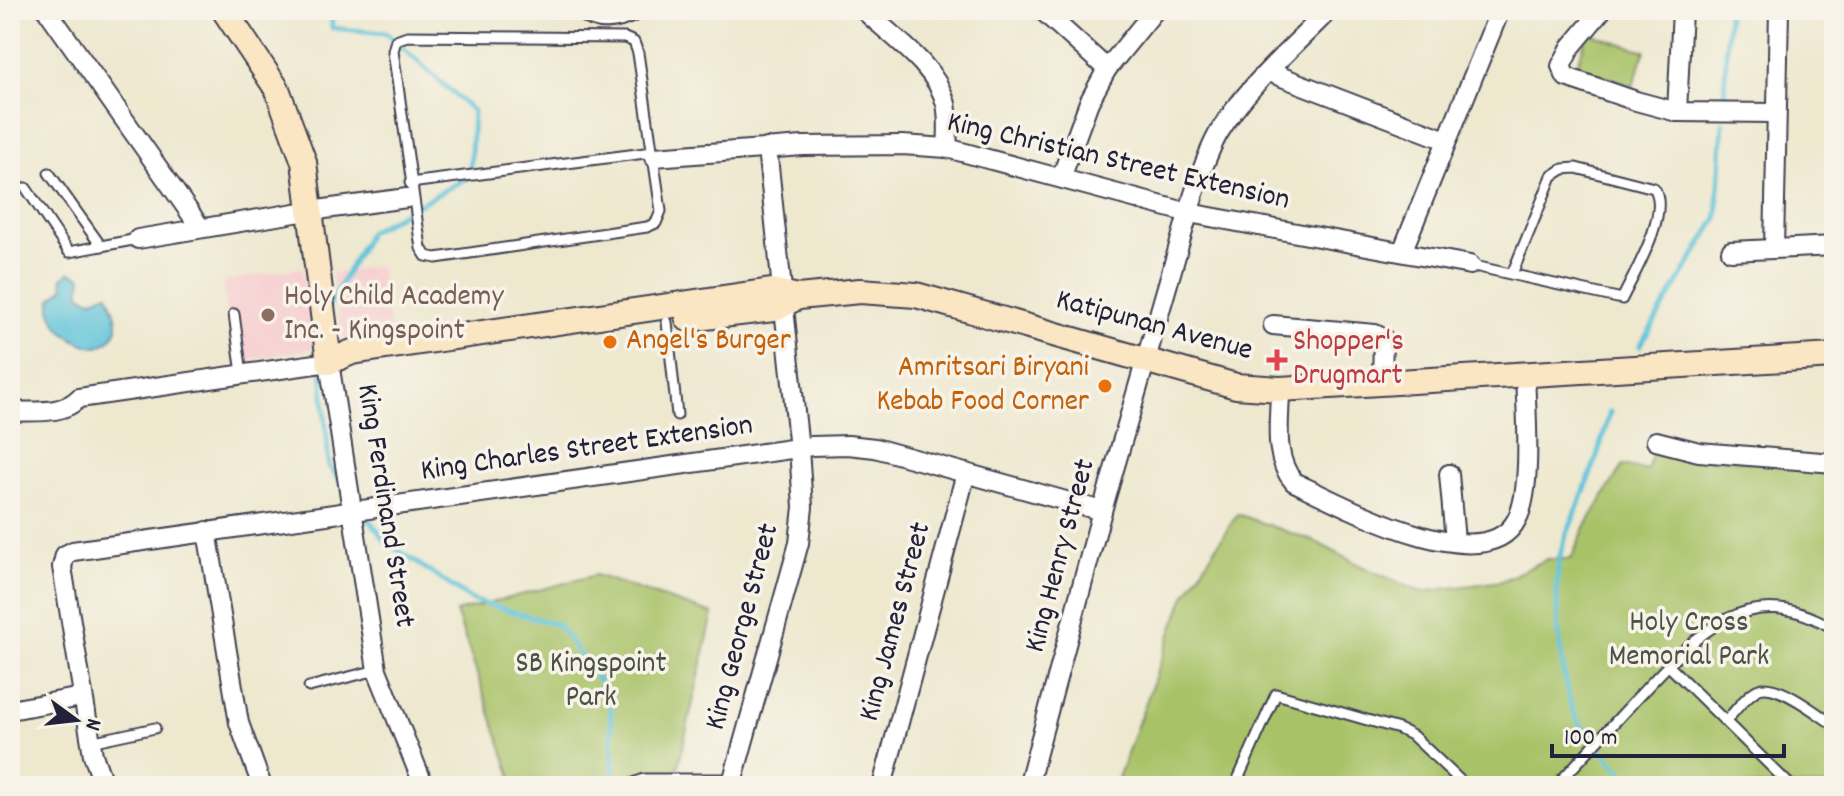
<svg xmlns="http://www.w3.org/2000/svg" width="1844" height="796" font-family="Dekko,sans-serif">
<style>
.built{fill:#f7cfd1}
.green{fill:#a8c268;stroke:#657252;stroke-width:2}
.water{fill:#5bc2d9;stroke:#3e728a;stroke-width:2}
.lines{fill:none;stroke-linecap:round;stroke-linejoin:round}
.stream{stroke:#5bc2d9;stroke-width:5}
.service-casing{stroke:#414051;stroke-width:13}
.minor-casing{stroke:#414051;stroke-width:22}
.secondary-casing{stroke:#414051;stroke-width:28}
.service{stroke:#fff;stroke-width:9}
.minor{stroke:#fff;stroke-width:18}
.secondary{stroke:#fbe6c4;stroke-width:24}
.education-dot{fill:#8d6e63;stroke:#f7f3e8;stroke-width:3}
.food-dot{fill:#e8710a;stroke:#f7f3e8;stroke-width:3}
.health-dot{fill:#e0444e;stroke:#f7f3e8;stroke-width:3}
.labels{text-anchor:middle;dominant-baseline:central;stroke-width:7;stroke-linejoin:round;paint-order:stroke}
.street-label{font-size:30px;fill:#22223b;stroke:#f7f3e8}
.education-label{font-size:30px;fill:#785e54;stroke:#f7f3e8;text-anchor:start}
.food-label{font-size:30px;fill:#c56008;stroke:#f7f3e8;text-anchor:start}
.health-label{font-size:30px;fill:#be3a42;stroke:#f7f3e8;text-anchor:start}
.park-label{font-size:30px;fill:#4a5248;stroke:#f7f3e8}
</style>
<rect width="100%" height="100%" fill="#f7f3e8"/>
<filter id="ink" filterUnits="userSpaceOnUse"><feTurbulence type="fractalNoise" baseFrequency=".0125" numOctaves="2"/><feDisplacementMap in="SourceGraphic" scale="16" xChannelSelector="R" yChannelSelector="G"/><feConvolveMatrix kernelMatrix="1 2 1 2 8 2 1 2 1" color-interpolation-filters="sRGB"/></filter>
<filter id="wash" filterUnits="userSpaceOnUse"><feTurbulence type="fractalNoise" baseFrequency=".006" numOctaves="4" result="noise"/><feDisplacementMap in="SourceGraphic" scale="32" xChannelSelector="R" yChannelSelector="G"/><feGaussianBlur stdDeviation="1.8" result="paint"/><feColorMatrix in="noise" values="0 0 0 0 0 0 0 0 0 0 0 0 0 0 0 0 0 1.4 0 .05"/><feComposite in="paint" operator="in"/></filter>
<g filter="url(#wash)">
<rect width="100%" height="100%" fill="#eee8cf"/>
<g class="built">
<path d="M380,265L391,336L346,340L342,336L332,274Z"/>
<path d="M302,268L315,349L233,363L223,281Z"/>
</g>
<g class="green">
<path d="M1588,33L1645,51L1633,86L1576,67Z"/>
<path d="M1652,454L1834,468V786H1115L1185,596L1237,514L1316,542L1365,568L1421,592L1502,581L1547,559H1571L1585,527L1623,465L1647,471Z"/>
<path d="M595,575L713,614L674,786H515L456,612Z"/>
</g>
<path class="water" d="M70,272L82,277L80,291L82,296L92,300L107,293C110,296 111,300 112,304C120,324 121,335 99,347C76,347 44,323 52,298L64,288L62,278Z"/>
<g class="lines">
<g class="stream">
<path d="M1724,101L1728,10"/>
<path d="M330,304L369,232L470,176L473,111L386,33L332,28L331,10"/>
<path d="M1640,346L1717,218L1723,123"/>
<path d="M322,371L329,466L340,481"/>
<path d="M1610,412C1602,442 1593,470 1581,499C1574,518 1564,537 1560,556C1552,588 1561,691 1577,719C1592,744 1616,767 1639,786"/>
<path d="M366,515L386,542L472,600L558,625L610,696L614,786"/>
</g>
</g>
</g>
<g filter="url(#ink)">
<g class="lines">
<defs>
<g id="service">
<path d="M407,36L625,38L634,42L638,53L661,211L656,223L647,227L436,258L426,256L421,248L393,51L396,40Z"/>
<path d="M49,173L101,246"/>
<path d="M410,183L653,152"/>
<path d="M26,188L69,252L138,239"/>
<path d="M1470,265L1622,299C1634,274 1671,212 1654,188L1576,168L1563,169L1552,176L1512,274"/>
<path d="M234,314L242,374"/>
<path d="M667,322L677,415"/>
<path d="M1668,665L1791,786"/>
<path d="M309,687L377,670"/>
<path d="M1726,721C1735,711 1747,694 1759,689C1777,682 1818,714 1834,725"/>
<path d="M90,742L155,728"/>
<path d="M626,786L644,779H733"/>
<path d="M1235,786L1276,694L1399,729L1413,736L1466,786"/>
<path d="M1556,786C1584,756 1612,725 1640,695C1696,635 1748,576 1834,629"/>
</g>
<g id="minor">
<path d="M47,10L200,227"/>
<path d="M582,10C600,25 619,20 637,10"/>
<path d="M864,10C891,36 936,65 946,104C949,119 948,134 947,148"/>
<path d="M1042,10L1107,69"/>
<path d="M1602,10L1571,47L1561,66L1566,77L1636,101L1677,112L1776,113"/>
<path d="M1269,72L1446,140"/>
<path d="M1677,112L1682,10"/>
<path d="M654,157L803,146L902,145L947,148L1189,213L1470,265"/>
<path d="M1061,178L1089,102L1107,69L1155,10"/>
<path d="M138,239L295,213L407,198"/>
<path d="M1774,249L1779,10"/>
<path d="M1731,251L1834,246"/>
<path d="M1402,252L1500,10"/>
<path d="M1273,325L1375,334L1383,338L1382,382"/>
<path d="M1280,389C1280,419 1272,458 1294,482C1338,503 1485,583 1517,519C1533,489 1526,409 1525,374"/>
<path d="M10,412C33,410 62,416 79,398L329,362L377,670L424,786"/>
<path d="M1656,441L1699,452L1834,463"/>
<path d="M1449,474L1455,541"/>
<path d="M207,531L239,723L262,786"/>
<path d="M10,710L82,697"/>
<path d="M104,786L93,755L62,567L65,555L73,551L812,446L848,445L875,448L1102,511"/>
<path d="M731,786L799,543L803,507L799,449L767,148"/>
<path d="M882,786L966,473"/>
<path d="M1028,786L1102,511L1193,197C1200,175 1207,154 1218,134C1246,87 1291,49 1329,10"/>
</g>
<g id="secondary">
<path d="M224,10L277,89L304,162L329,362"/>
<path d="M688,319L774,309L798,297"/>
<path d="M329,362L352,352L771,291L798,297L860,291L916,295L1236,386L1280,389L1834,356"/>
</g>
</defs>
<use href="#service" class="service-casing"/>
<use href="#minor" class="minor-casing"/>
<use href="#secondary" class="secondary-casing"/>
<use href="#service" class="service"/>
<use href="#minor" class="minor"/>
<use href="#secondary" class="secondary"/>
</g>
</g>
<circle class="education-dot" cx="268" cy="315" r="8"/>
<g class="food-dot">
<circle cx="610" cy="342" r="8"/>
<circle cx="1105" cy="386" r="8"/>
</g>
<path class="health-dot" d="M1273 348h8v8h8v8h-8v8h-8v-8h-8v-8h8z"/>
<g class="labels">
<g class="street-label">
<text transform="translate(1118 163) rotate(13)">King Christian Street Extension</text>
<text transform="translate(1154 327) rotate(15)">Katipunan Avenue</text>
<text transform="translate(587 450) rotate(-8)">King Charles Street Extension</text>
<text transform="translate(384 506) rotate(81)">King Ferdinand Street</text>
<text transform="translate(1062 556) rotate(-75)">King Henry Street</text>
<text transform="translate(897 622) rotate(-75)">King James Street</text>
<text transform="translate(744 627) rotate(-75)">King George Street</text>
</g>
<g class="education-label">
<text x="284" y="298">Holy Child Academy<tspan x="284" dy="34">Inc. - Kingspoint</tspan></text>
</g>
<g class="food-label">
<text x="626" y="342">Angel's Burger</text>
<text x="1089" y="369" text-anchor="end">Amritsari Biryani<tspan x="1089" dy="34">Kebab Food Corner</tspan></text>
</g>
<g class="health-label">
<text x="1293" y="343">Shopper's<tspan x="1293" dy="34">Drugmart</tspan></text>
</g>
<g class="park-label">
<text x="1689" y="624">Holy Cross<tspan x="1689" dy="34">Memorial Park</tspan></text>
<text x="591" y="665">SB Kingspoint<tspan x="591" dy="34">Park</tspan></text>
</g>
</g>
<rect width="1844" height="796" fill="none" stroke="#f7f3e8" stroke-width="40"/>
<g transform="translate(76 720) rotate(105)" stroke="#f7f3e8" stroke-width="6" paint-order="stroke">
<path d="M0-6L14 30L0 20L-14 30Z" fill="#22223b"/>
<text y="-12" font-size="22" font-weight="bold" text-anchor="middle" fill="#22223b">N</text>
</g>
<path d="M1552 744v12h232v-12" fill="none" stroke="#22223b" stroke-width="4"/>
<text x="1564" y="744" font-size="24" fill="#22223b" stroke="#f7f3e8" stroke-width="6" paint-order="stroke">100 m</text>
</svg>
